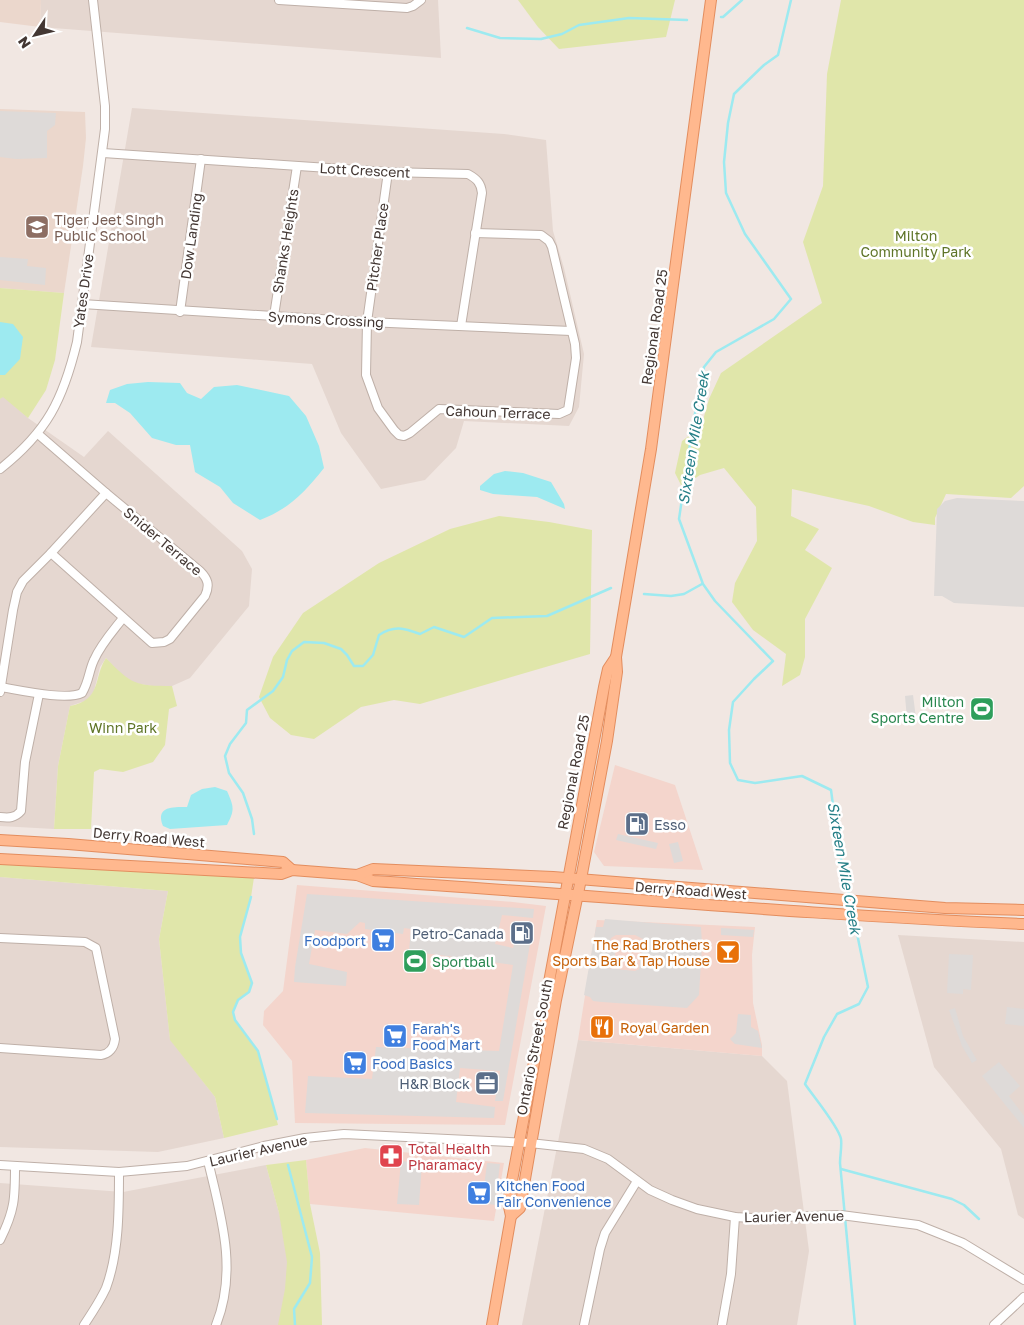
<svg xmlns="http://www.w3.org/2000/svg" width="1024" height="1325" font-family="'Golos Text',sans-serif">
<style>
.residential{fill:#e5d7d0}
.commercial{fill:#f4d5cc}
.education{fill:#ebd7cc}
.green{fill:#e0e6aa}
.parking{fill:#dedad8;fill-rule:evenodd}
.water{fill:#9deaf0}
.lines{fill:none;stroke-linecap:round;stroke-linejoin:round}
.stream{stroke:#9deaf0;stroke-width:2.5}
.minor-casing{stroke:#bfb0a8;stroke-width:10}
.major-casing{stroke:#e38d5e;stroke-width:12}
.minor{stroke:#fff;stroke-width:8}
.major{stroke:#ffb88e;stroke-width:10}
.labels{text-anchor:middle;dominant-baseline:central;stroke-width:5;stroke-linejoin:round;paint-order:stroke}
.street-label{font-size:14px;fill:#433733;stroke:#fff}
.education-label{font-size:14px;fill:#785e54;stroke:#fff;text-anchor:start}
.park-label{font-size:14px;fill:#5e7427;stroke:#fff}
.leisure-label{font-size:14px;fill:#27864d;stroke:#fff;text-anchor:end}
.service-label{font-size:14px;fill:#4e5e75;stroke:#fff;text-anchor:end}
.shop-label{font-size:14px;fill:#366cbe;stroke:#fff;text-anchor:start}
.food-label{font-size:14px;fill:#c56008;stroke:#fff;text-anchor:end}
.health-label{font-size:14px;fill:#be3a42;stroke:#fff;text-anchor:start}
.water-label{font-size:15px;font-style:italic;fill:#267f87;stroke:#fff}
</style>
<rect width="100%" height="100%" fill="#f1e7e2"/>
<g class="residential">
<path d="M41,0H438L441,58L40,27Z"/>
<path d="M132,108L504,134L546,140L553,231L564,268L584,354L579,407L569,426L464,421L456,448L425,480L381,489L341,433L312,364L91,347Z"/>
<path d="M3,396L28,418L84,457L108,431L242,551L252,569L249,606L190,678L172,686H152L134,683L120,673L106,658L100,667L94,691L88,700L70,706L58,766L54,829L0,826V399Z"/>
<path d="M0,877L168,891L159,939L170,1039L215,1097L224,1138L158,1152L0,1147Z"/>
<path d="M898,935L1024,942V1219L1018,1215L1001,1149L934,1067Z"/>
<path d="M578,1040L762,1056L787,1081L809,1251L797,1325H522Z"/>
<path d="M266,1165L296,1275L283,1325H0V1183L123,1192Z"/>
</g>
<g class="commercial">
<path d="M615,765L675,785L703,870L604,866L594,852Z"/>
<path d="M297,885L513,902L546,906L505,1125L295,1123L292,1061L263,1025L264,1011L283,991Z"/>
<path d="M597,920L755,927L752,955L753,1003L762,1045V1056L578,1040Z"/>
<path d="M365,1148L504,1163L494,1221L310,1204L306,1160Z"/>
</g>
<g class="education">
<path d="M0,0H41L40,27L0,22Z"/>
<path d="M0,109L85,112L86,138L83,166L64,293L0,288Z"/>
</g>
<g class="green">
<path d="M518,0H675L666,37L559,49L538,27Z"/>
<path d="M841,0H1024V486L1011,498L946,494L935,518V525L913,522L869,506L792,489L791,516L819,529L805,550L832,568L805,619V657L800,675L782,686L786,654L753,630L732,602L735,583L757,541L756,507L724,468L700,475L682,487L675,473L682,441L701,427L709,399L721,373L822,303L803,242L823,186L827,74Z"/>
<path d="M0,288L64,293L55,360L46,390L28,418L3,397L0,399Z"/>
<path d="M499,516L549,522L592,530L590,654L420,704L394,700L361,707L314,739L291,735L270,718L259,697L273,657L303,613L379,563L450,529Z"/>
<path d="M106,658C131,684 135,686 172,686L177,706L169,709L165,745L153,762L123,772L100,769L94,772L91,829H54L58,766L70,706C102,700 93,678 106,658Z"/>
<path d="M0,855L255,871L251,897L240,937L241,953L252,983L249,992L238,1000L233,1012L235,1020L258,1051L278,1125L224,1138L215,1097L170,1040L159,939L168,891L0,877Z"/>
<path d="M306,1160L310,1204L320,1253L322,1325H278L285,1289L287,1262L279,1213L266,1165Z"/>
</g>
<g class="parking">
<path d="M0,111L56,113L55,125L47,131V158L16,159L0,157Z"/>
<path d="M0,257L28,259L27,266L46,268L45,285L0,280Z"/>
<path d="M957,498L1024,501V607L954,603L942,596H934L937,509L945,501Z"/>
<path d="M913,695L916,718L907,719L905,696Z"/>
<path d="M618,834L658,843L656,849L616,840Z"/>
<path d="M678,842L683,861L674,863L669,844Z"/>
<path d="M307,894L534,909L533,918L502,915L495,944L513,948L515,941L530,944L503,1101H495L500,1071L460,1068L456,1102L495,1107L494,1118L305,1113L308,1076L372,1079L376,1047L499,1051L513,965L409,951L411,929L404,928L403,934L365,929V923L360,922L347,934L315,930L309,964L347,972L346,986L294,982L295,967Z"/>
<path d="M605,919L701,927L702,945L699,995L687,1008L602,1002L593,1001L590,997L584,995L596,927H603ZM616,935H635L643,939L639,969L635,971L607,968L609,956H615L616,942L610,941L611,938Z"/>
<path d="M721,928L754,930L753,937L721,935Z"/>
<path d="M949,954L973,955L971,990L963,989V994L947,993Z"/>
<path d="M1007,1007L1024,1009V1026L1005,1024Z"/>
<path d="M955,1008L963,1036L977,1060L972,1063L962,1046L949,1010Z"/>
<path d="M738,1014L751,1015V1027L758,1031L762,1048L735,1044L730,1039L736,1033Z"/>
<path d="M999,1062L1020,1086L1009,1096L1024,1116V1128L982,1076Z"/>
<path d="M401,1161L422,1163L419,1205L397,1204Z"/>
<path d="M487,1163L500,1164L495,1205L482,1203Z"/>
</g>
<g class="water">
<path d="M0,322L13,324L23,337L20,359L5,375H0Z"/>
<path d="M148,382L180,383L187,393L201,399L214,387L237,385L289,396L306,416L319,446L324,468C305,492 289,509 260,520L233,503L220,487L195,472L190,445H176L152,438L130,413L115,403H106L110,390L127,384Z"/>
<path d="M505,471L523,473L551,482L564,504L565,509L537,497L493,494L480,490V486L494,474Z"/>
<path d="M215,787L227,791C234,807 235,810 227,825L170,829L163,826C155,806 173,807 187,807L191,795L202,789Z"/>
</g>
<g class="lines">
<g class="stream">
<path d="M791,0L778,55L764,65L734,94L728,123L724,162L726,193L745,234L791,299L774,319L716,352L704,367L693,424L679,519L703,584L715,601L773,661L754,679L733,702L729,730L730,763L738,780L755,783L802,776L831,790L839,850L850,899"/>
<path d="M721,17H723L742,0"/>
<path d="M467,28L500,38L541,39L562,34L579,25L629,18L687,20"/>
<path d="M644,594L671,596L684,594L702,584"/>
<path d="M254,834L252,819L243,793L229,773L225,756L230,744L246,723L247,710L273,691L283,677L287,660L292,651L304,642L324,643L341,649L347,655L354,666H363L373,655L379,635C394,625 404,628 420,634L434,627L464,637L492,618L547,616L611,588"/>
<path d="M251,897L240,937L241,953L252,983L249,992L238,1000L233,1012L235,1020L258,1051L277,1119"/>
<path d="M854,919L868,987L859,1004L837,1014L824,1037L805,1084C813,1096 839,1127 841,1139C842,1146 840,1156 840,1163L855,1325"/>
<path d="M288,1165L312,1257L310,1283L294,1309L295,1325"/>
<path d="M841,1169L952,1199L964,1205L979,1219"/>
</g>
<defs>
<g id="minor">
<path d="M279,0L407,8L413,6L421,0"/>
<path d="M103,153L388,172L468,174C477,179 481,183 482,193L461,326"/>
<path d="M388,172L367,322L366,375L378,408L394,430L399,435L404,436L410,433L439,409L559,414L568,410L576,358L575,344L552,247L549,241L541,235L475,233"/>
<path d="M82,304L367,322L571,331"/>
<path d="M180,312L201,159"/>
<path d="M274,316L297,166"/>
<path d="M38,434L106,493L200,571C208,579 210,585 205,596L170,639L164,642L152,643L51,553"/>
<path d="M0,469C47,432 63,400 77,342L105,129V106L93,0"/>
<path d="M0,687C19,690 66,701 82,693C89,682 89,670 94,660C101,644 113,631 123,618"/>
<path d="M0,692L13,610L17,592L23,581L51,553L106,493"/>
<path d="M0,817C9,818 15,818 21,811L25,762L39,694"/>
<path d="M0,938L85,942L96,948L115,1039C114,1048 109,1054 101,1055L0,1048"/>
<path d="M208,1161C221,1216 238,1270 216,1325"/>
<path d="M0,1165L119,1172L187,1166L264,1146L305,1138L344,1134L530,1143L584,1149L608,1159L650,1190L672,1200L697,1209L735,1217L752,1218L841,1215L918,1225L963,1243L1024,1280"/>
<path d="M0,1240C15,1210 15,1198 15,1166"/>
<path d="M84,1325C92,1313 100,1301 106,1288C119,1253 119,1210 119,1172"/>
<path d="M584,1325L600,1249L605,1233L637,1181"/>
<path d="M722,1325L731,1274L735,1217"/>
<path d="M994,1325L1024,1297"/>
</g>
<g id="major">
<path d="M0,840L68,844L283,862L292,870"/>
<path d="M0,859L281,874L292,870L357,875L373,881C590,895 807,915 1024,924"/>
<path d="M357,875L373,869L553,877L945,908L1024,910"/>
<path d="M511,1216L520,1208L556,1000L581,879L607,741L617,672L616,657L651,449L711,0"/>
<path d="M492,1325L511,1216L508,1202L604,687L608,669L616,657"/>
</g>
</defs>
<use href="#minor" class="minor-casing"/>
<use href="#major" class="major-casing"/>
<use href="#minor" class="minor"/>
<use href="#major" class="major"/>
</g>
<defs>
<symbol id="school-square" viewBox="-11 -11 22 22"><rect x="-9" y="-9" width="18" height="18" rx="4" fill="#8d6e63" stroke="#fff"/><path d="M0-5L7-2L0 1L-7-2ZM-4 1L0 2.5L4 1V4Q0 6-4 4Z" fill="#fff"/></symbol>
<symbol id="stadium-square" viewBox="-11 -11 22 22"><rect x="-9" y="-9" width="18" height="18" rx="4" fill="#2e9e5b" stroke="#fff"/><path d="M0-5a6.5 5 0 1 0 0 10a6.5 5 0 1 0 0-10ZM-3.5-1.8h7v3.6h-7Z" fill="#fff"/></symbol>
<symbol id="fuel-square" viewBox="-11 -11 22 22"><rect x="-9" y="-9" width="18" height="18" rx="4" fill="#5c6f8a" stroke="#fff"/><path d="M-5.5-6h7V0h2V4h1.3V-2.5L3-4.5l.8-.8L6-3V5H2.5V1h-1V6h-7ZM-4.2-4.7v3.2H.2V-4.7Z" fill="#fff"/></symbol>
<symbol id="supermarket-square" viewBox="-11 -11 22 22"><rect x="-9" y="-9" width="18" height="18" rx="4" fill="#3f7fe0" stroke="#fff"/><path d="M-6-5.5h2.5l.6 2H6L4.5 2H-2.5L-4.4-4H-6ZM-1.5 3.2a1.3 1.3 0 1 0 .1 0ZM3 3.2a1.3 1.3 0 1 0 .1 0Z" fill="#fff"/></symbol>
<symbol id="bar-square" viewBox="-11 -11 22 22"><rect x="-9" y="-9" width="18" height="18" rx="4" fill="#e8710a" stroke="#fff"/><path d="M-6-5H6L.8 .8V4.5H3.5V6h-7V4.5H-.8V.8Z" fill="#fff"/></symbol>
<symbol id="restaurant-square" viewBox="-11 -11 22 22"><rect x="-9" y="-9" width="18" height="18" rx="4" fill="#e8710a" stroke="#fff"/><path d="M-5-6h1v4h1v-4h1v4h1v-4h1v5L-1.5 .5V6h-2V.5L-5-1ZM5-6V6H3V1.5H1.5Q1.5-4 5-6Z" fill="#fff"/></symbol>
<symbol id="office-square" viewBox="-11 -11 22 22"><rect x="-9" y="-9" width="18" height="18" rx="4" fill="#5c6f8a" stroke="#fff"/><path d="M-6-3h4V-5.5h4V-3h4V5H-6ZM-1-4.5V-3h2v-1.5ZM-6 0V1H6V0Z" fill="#fff"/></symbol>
<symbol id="pharmacy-square" viewBox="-11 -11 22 22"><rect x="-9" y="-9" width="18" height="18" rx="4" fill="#e0444e" stroke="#fff"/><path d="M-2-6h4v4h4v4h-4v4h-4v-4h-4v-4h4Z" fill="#fff"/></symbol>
</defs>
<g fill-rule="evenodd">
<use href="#school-square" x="23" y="213" width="28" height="28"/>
<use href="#stadium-square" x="968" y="695" width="28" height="28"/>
<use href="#fuel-square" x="623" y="810" width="28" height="28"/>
<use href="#fuel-square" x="508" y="919" width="28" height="28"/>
<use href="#supermarket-square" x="369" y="926" width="28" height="28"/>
<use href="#bar-square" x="714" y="938" width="28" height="28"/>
<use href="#stadium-square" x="401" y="947" width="28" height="28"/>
<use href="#restaurant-square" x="588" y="1013" width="28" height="28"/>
<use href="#supermarket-square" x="381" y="1022" width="28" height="28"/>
<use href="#supermarket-square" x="341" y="1049" width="28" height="28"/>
<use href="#office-square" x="473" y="1069" width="28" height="28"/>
<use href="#pharmacy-square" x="377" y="1142" width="28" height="28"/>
<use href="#supermarket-square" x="465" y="1179" width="28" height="28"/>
</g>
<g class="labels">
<g class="street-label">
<text transform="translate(365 170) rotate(3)">Lott Crescent</text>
<text transform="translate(191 236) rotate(-82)">Dow Landing</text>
<text transform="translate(285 241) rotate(-81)">Shanks Heights</text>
<text transform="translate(377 247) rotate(-82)">Pitcher Place</text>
<text transform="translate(83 291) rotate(-82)">Yates Drive</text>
<text transform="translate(326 319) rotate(3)">Symons Crossing</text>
<text transform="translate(654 327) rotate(-82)">Regional Road 25</text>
<text transform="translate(498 412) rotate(2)">Cahoun Terrace</text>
<text transform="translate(163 541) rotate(40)">Snider Terrace</text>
<text transform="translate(573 772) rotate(-79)">Regional Road 25</text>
<text transform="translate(149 837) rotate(5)">Derry Road West</text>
<text transform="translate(691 890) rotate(4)">Derry Road West</text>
<text transform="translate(534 1047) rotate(-79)">Ontario Street South</text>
<text transform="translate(258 1150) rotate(-13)">Laurier Avenue</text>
<text transform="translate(794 1216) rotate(-1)">Laurier Avenue</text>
</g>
<g class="education-label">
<text x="54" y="219">Tiger Jeet Singh<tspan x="54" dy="16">Public School</tspan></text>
</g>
<g class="park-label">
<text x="916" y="235">Milton<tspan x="916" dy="16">Community Park</tspan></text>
<text x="123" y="727">Winn Park</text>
</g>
<g class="leisure-label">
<text x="964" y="701">Milton<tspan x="964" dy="16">Sports Centre</tspan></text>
<text x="432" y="961" text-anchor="start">Sportball</text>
</g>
<g class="service-label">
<text x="654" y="824" text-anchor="start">Esso</text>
<text x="504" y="933">Petro-Canada</text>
<text x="470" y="1083">H&amp;R Block</text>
</g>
<g class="shop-label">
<text x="366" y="940" text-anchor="end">Foodport</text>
<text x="412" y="1028">Farah's<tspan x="412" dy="16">Food Mart</tspan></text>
<text x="372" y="1063">Food Basics</text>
<text x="496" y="1185">Kitchen Food<tspan x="496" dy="16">Fair Convenience</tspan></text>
</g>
<g class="food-label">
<text x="710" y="944">The Rad Brothers<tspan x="710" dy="16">Sports Bar &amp; Tap House</tspan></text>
<text x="620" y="1027" text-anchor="start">Royal Garden</text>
</g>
<g class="health-label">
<text x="408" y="1148">Total Health<tspan x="408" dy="16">Pharamacy</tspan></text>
</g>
<g class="water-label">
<text transform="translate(693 438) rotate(-81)">Sixteen Mile Creek</text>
<text transform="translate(845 868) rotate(80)">Sixteen Mile Creek</text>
</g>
</g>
<g transform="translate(35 35) rotate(235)" stroke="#ffffff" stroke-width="4" paint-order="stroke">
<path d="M0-4L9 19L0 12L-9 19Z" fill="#433733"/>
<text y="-8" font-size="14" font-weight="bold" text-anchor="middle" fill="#433733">N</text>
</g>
</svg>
